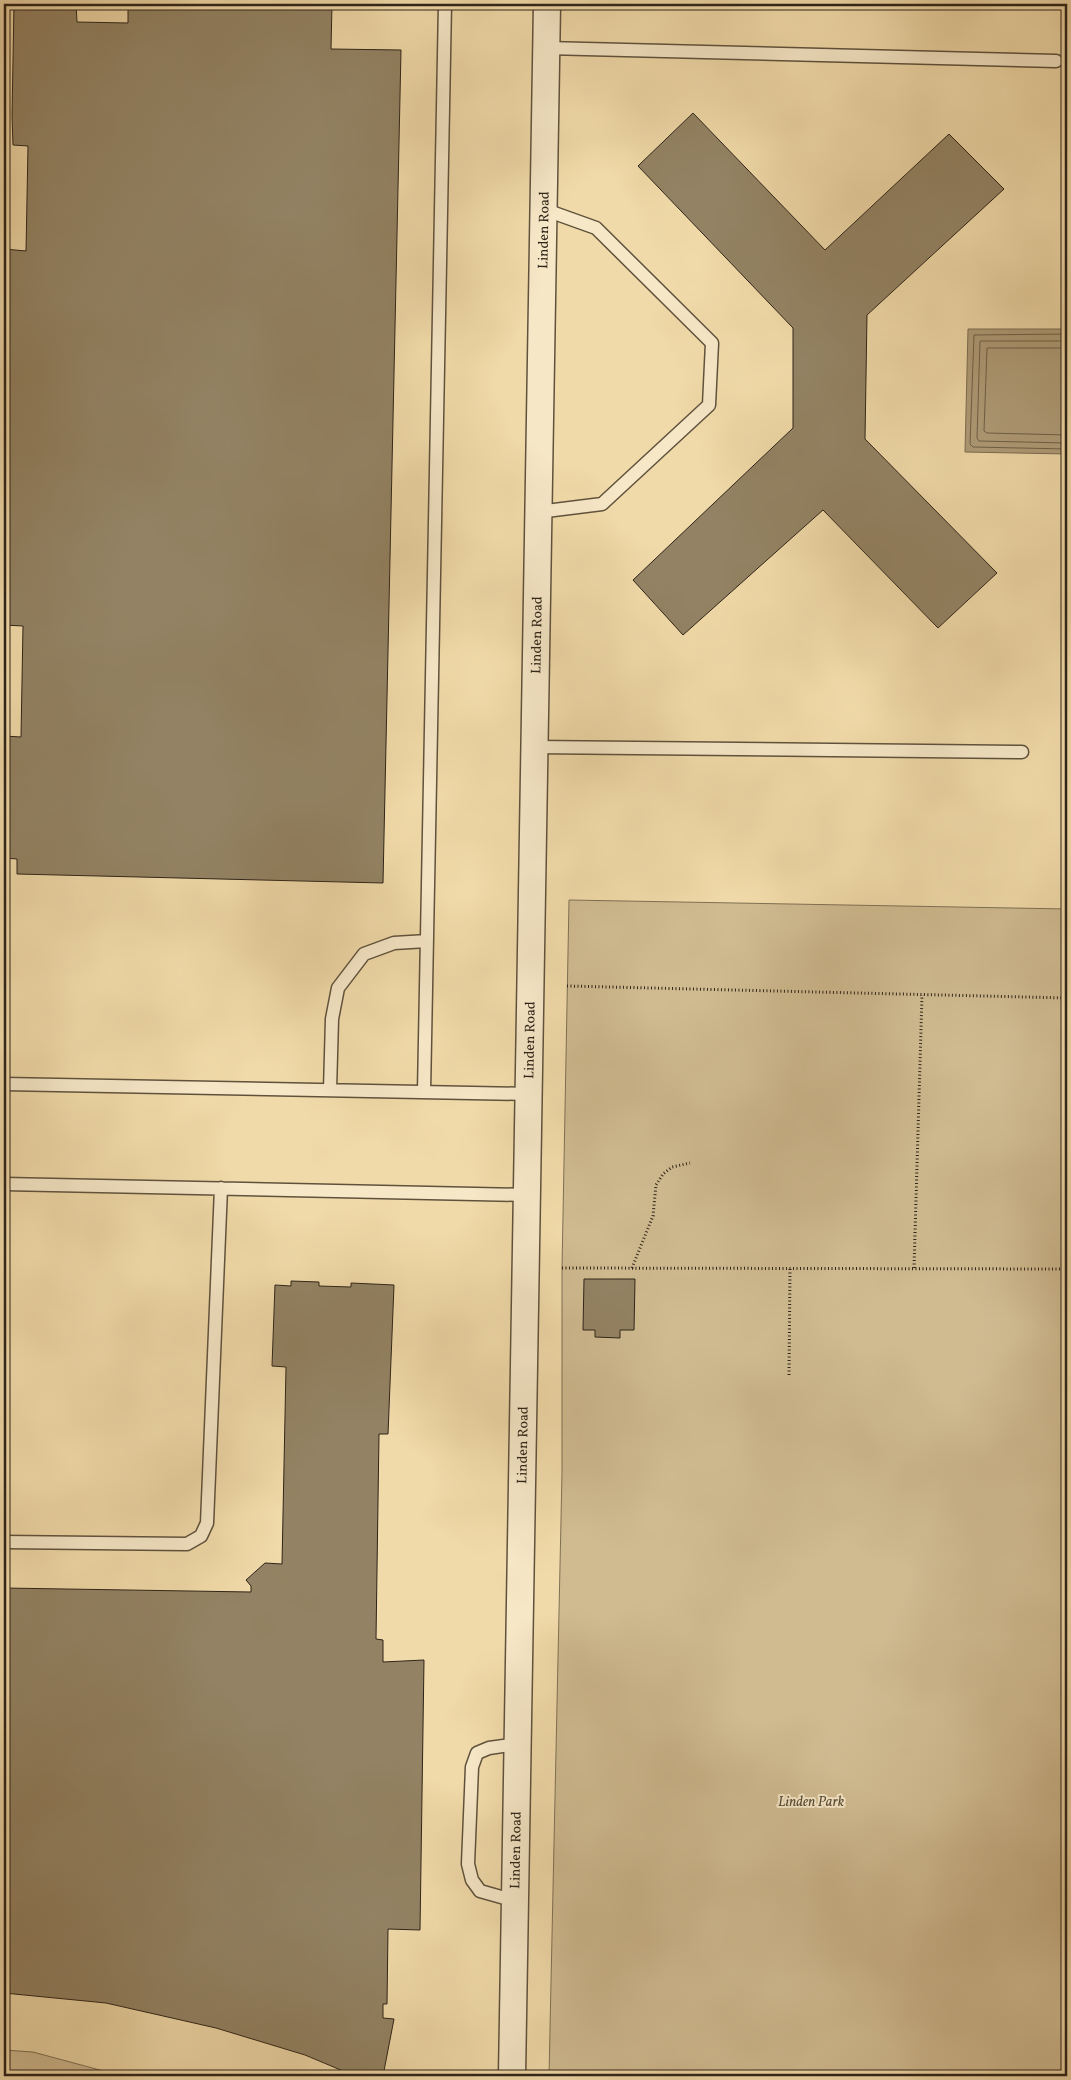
<svg xmlns="http://www.w3.org/2000/svg" width="1071" height="2080" viewBox="0 0 1071 2080" font-family="Vollkorn,serif">
<style>
.green{fill:#d0bb91;stroke:#7f7055}
.water{fill:#af9c78;stroke:#7b6c52}
.lines{fill:none;stroke-linecap:round;stroke-linejoin:round}
.shore{stroke:#6e6048;stroke-width:1}
.building{fill:#938364;stroke:#2e2419}
.service-casing{stroke:#5f523d;stroke-width:15}
.minor-casing{stroke:#5f523d;stroke-width:29}
.path{stroke:#2e2419;stroke-width:3;stroke-dasharray:1 2.5;stroke-linecap:butt}
.service{stroke:#f6e7c7;stroke-width:12}
.minor{stroke:#f6e7c7;stroke-width:26}
.labels{text-anchor:middle;stroke-width:4;stroke-linejoin:round;paint-order:stroke}
.street-label{font-size:14px;fill:#2e2419;stroke:#f6e7c7}
.park-label{font-size:14px;font-style:italic;fill:#564a37;stroke:#f6e7c7}
</style>
<rect width="100%" height="100%" fill="#f1daa9"/>
<filter id="stains"><feTurbulence type="fractalNoise" baseFrequency=".004" numOctaves="4"/><feColorMatrix values="0 0 0 0 .2 0 0 0 0 .09 0 0 0 0 .02 0 0 0 .5 -.17"/></filter>
<radialGradient id="worn" r=".72"><stop offset=".6" stop-color="#630" stop-opacity="0"/><stop offset="1" stop-color="#630" stop-opacity=".3"/></radialGradient>
<path class="green" d="M569 900 1067 909V2076H549L562 1473V1268Z
M4 2050 33 2052 122 2076H4Z"/>
<path class="water" d="M968 329H1065L1066 454 965 452Z"/>
<g class="lines">
<path class="shore" d="M1067 334 974 335 970 444 973 447 1067 449
M1067 341H980L977 438 979 441 1067 443
M1067 348H987L984 431 987 433 1067 435"/>
</g>
<path class="building" d="M14 4H76L77 22 128 23V4H332L331 49 401 50 383 883 17 874V859L4 858V736L21 737 23 626 4 625V249L26 251 28 146 13 145 12 116Z
M693 113 825 250 949 134 1004 189 867 315 865 439 997 573 938 628 823 510 683 635 633 580 793 428V328L638 166Z
M584 1279H635L634 1330H620V1338L595 1337V1330H583Z
M291 1281 319 1282V1286L351 1287V1283L394 1285 388 1434H379L376 1639 383 1640V1662L424 1660 420 1930 388 1929 387 2004H383V2018L394 2019 383 2076H355L305 2055 216 2028 106 2003 4 1993V1588L251 1592V1586L246 1580 265 1563 282 1564 286 1367 272 1366 275 1285 291 1286Z"/>
<g class="lines">
<defs>
<path id="service" d="M546 48 1056 61
M538 512 602 504 709 405 712 343 596 228 543 209
M534 747 1022 752
M4 1084 528 1094
M330 1090 332 1019 338 988 364 954 394 943 427 941
M424 1092 445 4
M4 1184 526 1195
M4 1542 187 1544 201 1536 207 1523 221 1188
M515 1901 480 1891 472 1880 468 1864 472 1767 477 1753 489 1748 517 1744"/>
<path id="minor" d="M512 2076 547 4"/>
</defs>
<use href="#service" class="service-casing"/>
<use href="#minor" class="minor-casing"/>
<path class="path" d="M567 986 1067 998
M562 1268 1067 1269
M632 1268 653 1216 656 1185 663 1174 672 1167 690 1163
M914 1268 922 995
M789 1375 790 1268"/>
<use href="#service" class="service"/>
<use href="#minor" class="minor"/>
</g>
<g class="labels">
<g class="street-label">
<text transform="translate(543 230) rotate(-89)" y="5">Linden Road</text>
<text transform="translate(536 635) rotate(-89)" y="5">Linden Road</text>
<text transform="translate(529 1040) rotate(-89)" y="5">Linden Road</text>
<text transform="translate(522 1445) rotate(-89)" y="5">Linden Road</text>
<text transform="translate(515 1850) rotate(-89)" y="5">Linden Road</text>
</g>
<g class="park-label">
<text x="811" y="1806">Linden Park</text>
</g>
</g>
<rect width="1071" height="2080" fill="none" stroke="#f1daa9" stroke-width="20"/>
<rect x="5" y="5" width="1061" height="2070" fill="none" stroke="#2e2419" stroke-width="2.5"/>
<rect x="10" y="10" width="1051" height="2060" fill="none" stroke="#2e2419"/>
<rect width="100%" height="100%" filter="url(#stains)"/>
<rect width="100%" height="100%" fill="url(#worn)"/>
</svg>
